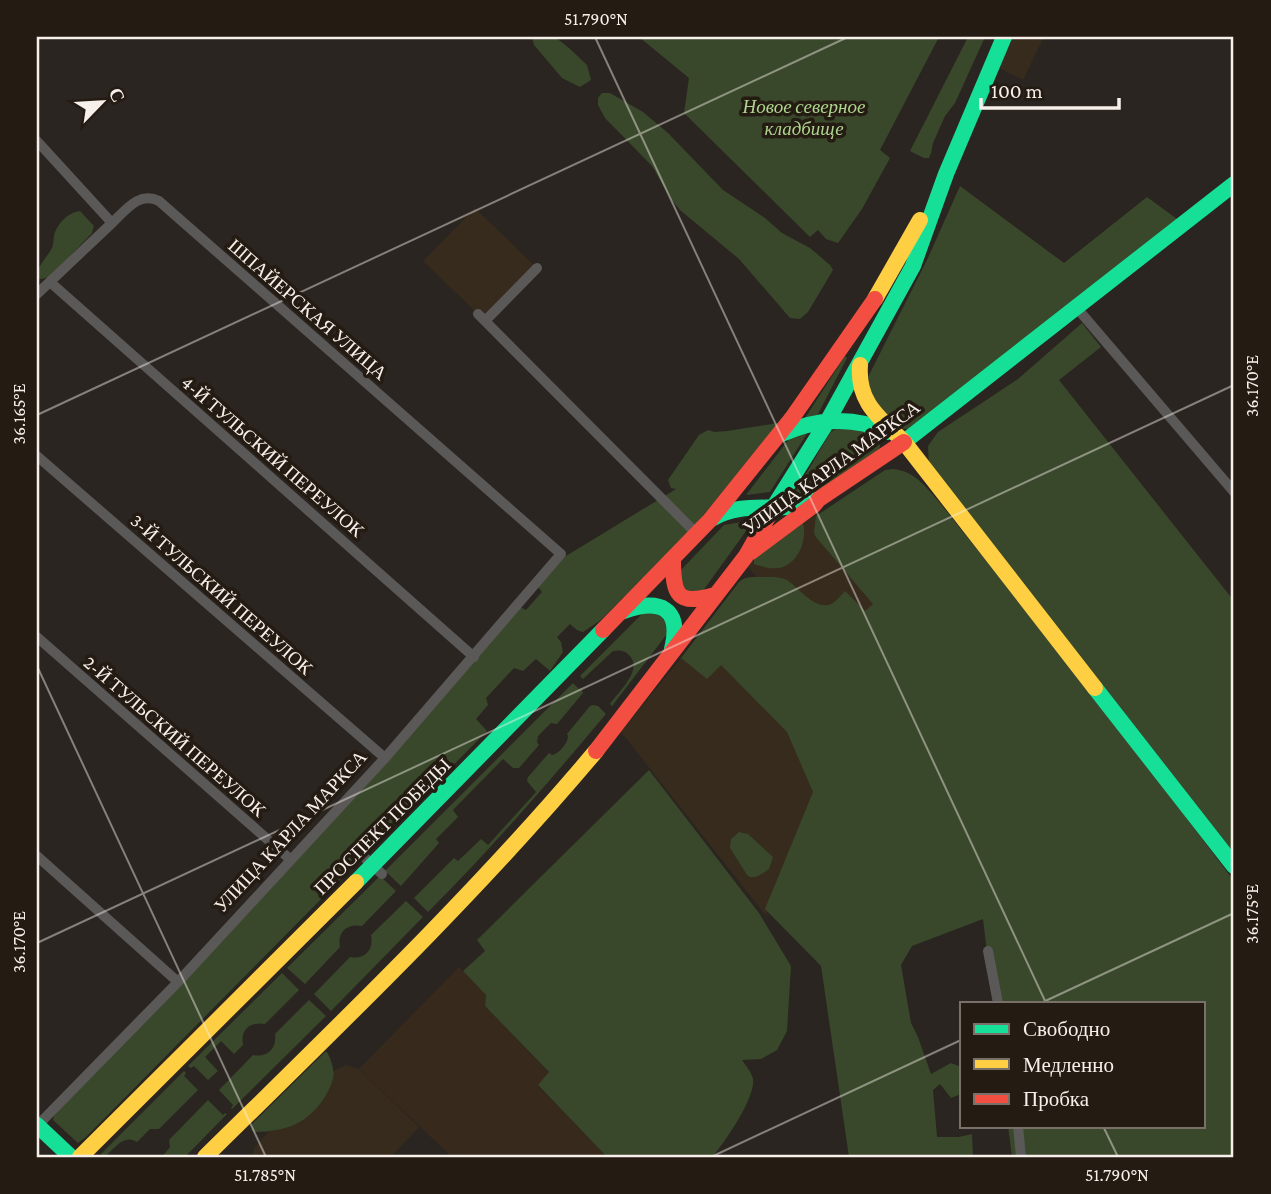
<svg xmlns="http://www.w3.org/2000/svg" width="1271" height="1194" viewBox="0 0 1271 1194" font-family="'Crimson Pro',serif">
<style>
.commercial{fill:#362b1d}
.built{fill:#372a1d}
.green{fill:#39482a}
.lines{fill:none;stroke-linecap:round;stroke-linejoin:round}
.street{stroke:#5b5858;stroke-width:10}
.fast{stroke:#16e098;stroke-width:16}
.slow{stroke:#ffcf43;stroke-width:16}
.jam{stroke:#f24e42;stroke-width:16}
.ticks{fill:none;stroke:#f7f0ea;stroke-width:2;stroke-opacity:0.45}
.labels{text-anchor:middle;stroke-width:7;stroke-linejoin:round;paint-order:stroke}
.park-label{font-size:19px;font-style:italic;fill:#add58d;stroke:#241b13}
.street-label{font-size:19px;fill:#f7f0ea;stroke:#241b13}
.neatline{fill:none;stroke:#f7f0ea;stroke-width:2.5}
.ticks-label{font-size:18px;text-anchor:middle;fill:#f7f0ea}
</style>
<rect width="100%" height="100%" fill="#2a2520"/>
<path class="commercial" d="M1008 37H1044L1023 80 995 66Z
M475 208 537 268 485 321 423 261Z
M812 510 886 600 824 654 747 566Z
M684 654 707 673 718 660 790 728 817 792 766 916 621 732Z
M346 1065 359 1069 419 1127 391 1157H252L254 1148 270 1130 288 1126 304 1120 317 1107 326 1095 333 1079V1071Z"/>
<path class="built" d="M459 967 486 995 485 1006 549 1073 538 1086 607 1157H452L359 1069Z"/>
<path class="green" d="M532 37H555L569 48 587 65 591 80 580 87 562 78 534 45Z
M639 37H939L880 150 890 158 862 209 838 243 826 239 818 230 810 237 684 113 689 78Z
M968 37H985L955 103 945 116 933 143 931 153 929 158H924L910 151Z
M602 93H610L643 112 668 133 723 190 765 218 782 233 810 248 830 265 833 270 808 312 800 319 790 318 739 259 680 210 671 199 652 166 605 118 598 105V98Z
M960 186 1064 263 1147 197 1177 219 917 426C915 427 908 429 906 429 890 429 871 395 865 383L927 260Z
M80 211 94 226 92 233 50 277 41 279 37 278C37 265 46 259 52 248 54 243 53 237 55 232 60 221 68 213 80 211Z
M1082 323 1101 347 1059 380 1234 601V847L1229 848 929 467 928 446 938 432 1018 379Z
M845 356 847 358 817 416 805 418Z
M779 423 696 524 601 620 583 632 577 630 570 624 557 637 561 642 563 652 550 671 536 659 523 671 514 668 486 698 488 705 476 719 487 731 86 1137 78 1143 53 1120 54 1116 520 607 526 610 542 592 538 587 566 556 676 489 671 488 668 480 699 435 708 430 715 432 727 431Z
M837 428C849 428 858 429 870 433 877 435 883 440 879 449 870 465 818 489 800 500L795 499V493L797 489 830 433Z
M808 432 770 492 746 495 789 439Z
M893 469C915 471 926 487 940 503L1111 718 1234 881V1157H1012L1008 1126H1203V1003H993L983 919 912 946 901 965 911 1023 918 1037 931 1074 951 1063 961 1067V1094L951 1098 940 1084 933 1090 937 1137H959L972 1134 973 1157H849L821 966 765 909 813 792 787 732 721 665 707 679 681 658 739 582C746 576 751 577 760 577 769 577 779 576 787 580 799 588 817 613 833 603 837 600 841 595 845 591L865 611 873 604 815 536 814 532 816 516 885 470Z
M754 520 700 595 686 593 679 572 724 525Z
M803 523C807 539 800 560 783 567 775 570 762 567 754 564V559Z
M648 611C663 617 666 617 667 634L612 706 610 704C618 692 644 670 629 655 624 650 619 650 613 651L583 679 580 676 643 613Z
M573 683 579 689 581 688 583 693 557 724 551 723 538 736 537 742 539 745 519 768H513L503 759 453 810 458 817 436 839 439 843 401 886 385 871Z
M593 705 598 706 606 714C549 782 491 849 428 912L414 898 454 858 458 861 481 839 488 845 536 792 527 781 528 777 549 753 552 755C559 754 568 743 568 736L567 734 590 706Z
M649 770 759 913 791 966 787 1031 777 1050 761 1059 742 1060C746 1066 752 1073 753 1079 756 1097 724 1144 712 1157H607L538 1085 549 1072 485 1006 486 995 463 971 485 951 477 940Z
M739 832 748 834 773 857 769 869C762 874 754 881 747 875L730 848 731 839Z
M380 876 396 891 362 926C347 923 337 932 340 947L305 984 287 968Z
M406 901 423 917 331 1011 314 994 350 957C365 960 374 950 371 935Z
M282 973 299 990 265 1024C250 1021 240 1030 243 1045L234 1054 221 1041 205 1057 218 1071 208 1080 194 1066 191 1068 188 1066Z
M309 1000 326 1016 232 1109 231 1108 233 1105 219 1090 253 1055C267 1058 277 1049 275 1034Z
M325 1052H327C331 1060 335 1070 333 1079 329 1094 316 1112 303 1120 290 1129 269 1132 254 1132L252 1130V1124Z
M184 1071 186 1073 184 1076 198 1090 159 1129H150L137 1142C123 1133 114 1150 104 1157L101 1154Z
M208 1100 223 1115 225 1113 227 1114 185 1157H162L170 1147 169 1140Z"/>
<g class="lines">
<path class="street" d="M37 141 112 223C126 210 139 191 159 201L561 554 385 758 178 982 38 1125
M50 282 474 657
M37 294 112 223
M1076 307 1234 492
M478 314 697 534
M485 321 537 268
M37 456 385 758
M37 637 291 860
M37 856 178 982
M364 857 382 874
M988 951 998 1003
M1018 1126 1021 1157"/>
<path class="fast" d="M781 434C817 419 852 415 888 432
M904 442 1234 184
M773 508 827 422 913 266 946 174 1004 37
M713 518C737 504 761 509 787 507 796 506 806 503 815 500
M624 611C660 598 682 608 672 649
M1095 688 1234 866
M356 882 603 630
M37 1125 71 1157"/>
<path class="slow" d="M875 299 920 220
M860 365C857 403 880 418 904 442L1095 688
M80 1157 356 882
M205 1157C339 1025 475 895 596 751"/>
<path class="jam" d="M751 552 814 505 819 499 904 442
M673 559C673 595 677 606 715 595
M603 630 710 520 792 418 875 299
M596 751 746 556 773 508"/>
</g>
<path class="ticks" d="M595 37 1046 1003M37 415 848 37M37 666 266 1157M37 943 1234 385M1041 1003 1234 913M1103 1126 1118 1157M711 1157 961 1040"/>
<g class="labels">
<g class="park-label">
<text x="804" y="113">Новое северное<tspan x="804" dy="22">кладбище</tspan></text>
</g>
<g class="street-label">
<text transform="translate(308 309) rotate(41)" y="7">ШПАЙЕРСКАЯ УЛИЦА</text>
<text transform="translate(273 456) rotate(41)" y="7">4-Й ТУЛЬСКИЙ ПЕРЕУЛОК</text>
<text transform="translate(831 467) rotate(-36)" y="7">УЛИЦА КАРЛА МАРКСА</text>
<text transform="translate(222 594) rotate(41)" y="7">3-Й ТУЛЬСКИЙ ПЕРЕУЛОК</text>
<text transform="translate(175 736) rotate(41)" y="7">2-Й ТУЛЬСКИЙ ПЕРЕУЛОК</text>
<text transform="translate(382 826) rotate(-45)" y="7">ПРОСПЕКТ ПОБЕДЫ</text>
<text transform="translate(290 831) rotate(-47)" y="7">УЛИЦА КАРЛА МАРКСА</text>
</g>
</g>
<rect width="1271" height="1194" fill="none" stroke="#241b13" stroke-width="77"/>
<rect x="960" y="1002" width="245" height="126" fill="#241b13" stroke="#787069" stroke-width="2"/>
<rect x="974" y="1024" width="35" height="10" fill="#16e098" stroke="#787069" stroke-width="2"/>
<text x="1023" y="1036" font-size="21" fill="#f7f0ea">Свободно</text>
<rect x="974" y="1059" width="35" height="10" fill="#ffcf43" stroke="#787069" stroke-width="2"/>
<text x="1023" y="1072" font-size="21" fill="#f7f0ea">Медленно</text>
<rect x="974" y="1094" width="35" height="10" fill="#f24e42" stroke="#787069" stroke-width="2"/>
<text x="1023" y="1106" font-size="21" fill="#f7f0ea">Пробка</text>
<g transform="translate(102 102) rotate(65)" stroke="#241b13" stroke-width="5" paint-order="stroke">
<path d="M0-5L12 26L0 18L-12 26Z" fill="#f7f0ea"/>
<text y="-10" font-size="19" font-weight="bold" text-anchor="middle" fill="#f7f0ea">С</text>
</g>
<path d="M981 98v10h138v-10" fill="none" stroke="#f7f0ea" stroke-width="3.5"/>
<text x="991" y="98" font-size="21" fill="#f7f0ea" stroke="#241b13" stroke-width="5" paint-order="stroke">100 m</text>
<rect x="38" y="38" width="1194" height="1118" class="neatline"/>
<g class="ticks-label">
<text x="596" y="25">51.790°N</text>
<text transform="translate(1252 386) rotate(-90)" y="6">36.170°E</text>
<text transform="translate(19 414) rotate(-90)" y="6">36.165°E</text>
<text transform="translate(1252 914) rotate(-90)" y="6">36.175°E</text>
<text transform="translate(19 942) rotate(-90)" y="6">36.170°E</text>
<text x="265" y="1181">51.785°N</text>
<text x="1117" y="1181">51.790°N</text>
</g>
</svg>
